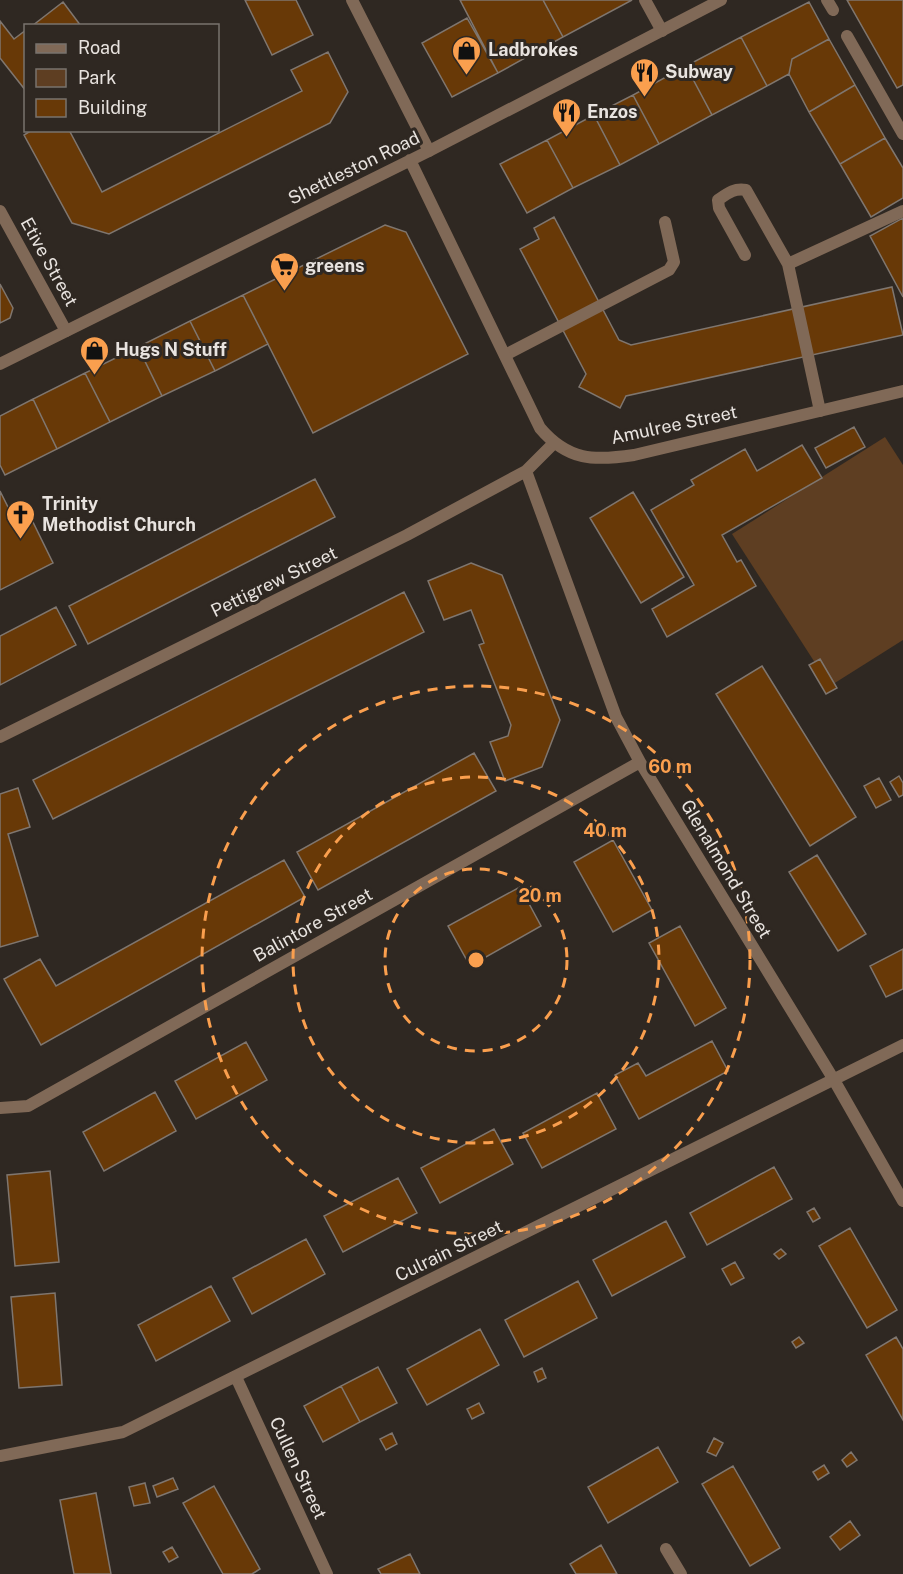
<svg xmlns="http://www.w3.org/2000/svg" width="903" height="1574" viewBox="0 0 903 1574" font-family="'Public Sans',sans-serif">
<style>
.green{fill:#5e3e22}
.building{fill:#683907;stroke:#7f766f;stroke-width:1.5}
.lines{fill:none;stroke-linecap:round;stroke-linejoin:round}
.service{stroke:#806957;stroke-width:12}
.minor{stroke:#806957;stroke-width:12}
.tertiary{stroke:#806957;stroke-width:12}
.ring{fill:none;stroke:#fa9f4e;stroke-width:3;stroke-dasharray:10 8}
.labels{text-anchor:middle;stroke-width:6;stroke-linejoin:round;paint-order:stroke}
.poi-label{font-size:18px;font-weight:bold;fill:#e8e3df;stroke:#2f2822;text-anchor:start}
.street-label{font-size:18px;fill:#e8e3df;stroke:#2f2822}
.centre{fill:#fa9f4e;stroke:#2f2822;stroke-width:3}
.ring-label{font-size:18px;text-anchor:middle;font-weight:bold;fill:#fa9f4e;stroke:#2f2822;stroke-width:6;stroke-linejoin:round;paint-order:stroke}
</style>
<rect width="100%" height="100%" fill="#2f2822"/>
<path class="green" d="M885 437 903 465V640L830 686 732 534Z"/>
<path class="building" d="M245 0H296L313 35 272 55Z
M460 0H543L563 37 498 73Z
M543 0H632L563 37Z
M847 0H903V85L897 88Z
M63 2 81 26H32Z
M809 2 829 39 792 59 789 74 767 86 741 37Z
M467 18 498 73 452 97 422 43Z
M0 21 14 39 26 30V91L0 58Z
M741 37 767 86 712 115 686 66Z
M829 39 855 85 809 112 789 74 792 59Z
M328 52 348 92 330 123 109 234 72 223 24 135 32 130H69L102 192 302 91 291 70Z
M686 66 712 115 659 144 633 95Z
M855 85 885 138 840 164 809 112Z
M633 95 659 144 620 165 594 115Z
M594 115 620 165 573 188 547 140Z
M885 138 903 168V198L871 217 840 164Z
M547 140 573 188 527 213 500 164Z
M554 217 619 340 631 345 892 287 903 335 626 396 620 408 579 387 586 374 520 249 539 239 534 228Z
M903 218V297L870 236Z
M385 225 406 232 468 354 313 433 243 295Z
M0 284 13 308 10 318 0 323Z
M243 295 268 344 215 371 190 321Z
M190 321 215 371 162 396 138 347Z
M138 347 162 396 110 422 85 373Z
M85 373 110 422 57 449 33 399Z
M33 399 57 449 5 475 0 465V416Z
M854 427 865 447 826 468 815 448Z
M802 445 822 478 722 535 737 562 741 560 756 586 667 637 652 609 694 585 651 510 694 485 691 480 745 449 757 471Z
M315 479 335 517 88 644 69 606Z
M0 491 13 517 27 510 53 563 0 590Z
M633 492 684 577 641 603 590 518Z
M471 563 502 575 560 720 542 767 505 781 490 742 508 736 511 725 479 645 484 643 471 610 444 620 428 581Z
M404 592 424 632 53 819 33 780Z
M56 607 76 645 0 685V636Z
M820 659 837 688 826 694 809 665Z
M762 666 856 817 810 846 716 694Z
M474 753 496 791 318 890 297 852Z
M899 776 903 783V795L899 797 890 782Z
M879 778 891 800 876 808 864 786Z
M18 788 30 827 8 834 38 936 0 947V794Z
M613 840 652 910 613 932 574 862Z
M817 855 866 934 838 951 789 872Z
M284 860 305 897 41 1045 4 979 40 959 56 986Z
M520 887 541 926 470 966 448 926Z
M680 926 726 1008 695 1026 649 943Z
M903 949V989L886 997 870 966Z
M712 1041 728 1071 639 1119 615 1075 638 1063 646 1076Z
M246 1042 267 1080 196 1119 175 1081Z
M155 1092 176 1131 104 1171 83 1132Z
M597 1093 616 1129 542 1168 523 1133Z
M494 1129 513 1164 440 1203 421 1168Z
M774 1167 792 1199 707 1245 690 1213Z
M50 1171 59 1262 15 1266 7 1175Z
M398 1178 417 1213 343 1252 324 1216Z
M814 1208 820 1218 813 1222 807 1212Z
M666 1221 685 1257 612 1296 593 1260Z
M850 1228 897 1310 867 1328 819 1246Z
M306 1239 325 1274 252 1314 233 1278Z
M781 1249 786 1254 779 1259 774 1254Z
M735 1262 744 1278 731 1285 722 1269Z
M578 1281 597 1318 524 1357 505 1320Z
M211 1286 230 1321 156 1361 138 1325Z
M55 1293 62 1385 19 1388 11 1297Z
M480 1329 499 1365 427 1405 407 1369Z
M799 1337 804 1343 796 1348 792 1342Z
M896 1337 903 1349V1420L866 1355Z
M378 1367 397 1403 360 1422 341 1386Z
M542 1368 546 1378 538 1382 534 1372Z
M341 1386 360 1422 323 1442 304 1406Z
M479 1403 484 1413 472 1419 467 1409Z
M392 1433 397 1444 386 1450 380 1439Z
M714 1438 723 1443 716 1456 707 1452Z
M658 1447 678 1482 608 1523 588 1487Z
M851 1452 857 1460 847 1467 842 1460Z
M824 1465 829 1473 818 1480 813 1472Z
M733 1466 780 1548 750 1566 702 1484Z
M173 1478 178 1489 157 1497 153 1486Z
M145 1483 150 1503 134 1506 129 1487Z
M214 1486 260 1569 252 1574H223L183 1503Z
M96 1493 111 1574H74L60 1500Z
M850 1521 860 1535 840 1550 830 1537Z
M601 1545 617 1574H576L570 1564Z
M172 1547 178 1557 169 1562 163 1552Z
M410 1554 420 1574H381L378 1569Z"/>
<g class="lines">
<path class="service" d="M645 0 662 31
M827 0 833 10
M745 255 719 208 718 200C728 193 734 188 746 190L788 264 903 211
M788 264 820 411
M505 355 669 270 674 262 665 222"/>
<path class="minor" d="M352 0 429 151
M847 36 903 134
M0 211 66 331
M526 471 616 717 640 762 834 1080 903 1201
M0 737 407 535 526 471 553 444
M0 1108 28 1106 640 762
M236 1377 327 1574
M0 1456 123 1432 903 1045
M666 1549 681 1574"/>
<path class="tertiary" d="M410 160 540 428C568 461 594 461 634 455L903 391
M0 364 429 151 721 0"/>
</g>
<g class="ring">
<circle cx="476" cy="960" r="91"/>
<circle cx="476" cy="960" r="183"/>
<circle cx="476" cy="960" r="274"/>
</g>
<defs>
<symbol id="shop-pin" viewBox="-11 -11 22 30"><path d="M0 17L-7.5 6A9.5 9.5 0 1 1 7.5 6Z" fill="#fa9f4e" stroke="#2f2822"/><path d="M-5-2.5h2.3a2.7 3.5 0 0 1 5.4 0H5L5.5 6h-11ZM-1.5-2.5h3a1.5 2.3 0 0 0-3 0Z" fill="#111"/></symbol>
<symbol id="restaurant-pin" viewBox="-11 -11 22 30"><path d="M0 17L-7.5 6A9.5 9.5 0 1 1 7.5 6Z" fill="#fa9f4e" stroke="#2f2822"/><path d="M-5-6h1v4h1v-4h1v4h1v-4h1v5L-1.5 .5V6h-2V.5L-5-1ZM5-6V6H3V1.5H1.5Q1.5-4 5-6Z" fill="#111"/></symbol>
<symbol id="supermarket-pin" viewBox="-11 -11 22 30"><path d="M0 17L-7.5 6A9.5 9.5 0 1 1 7.5 6Z" fill="#fa9f4e" stroke="#2f2822"/><path d="M-6-5.5h2.5l.6 2H6L4.5 2H-2.5L-4.4-4H-6ZM-1.5 3.2a1.3 1.3 0 1 0 .1 0ZM3 3.2a1.3 1.3 0 1 0 .1 0Z" fill="#111"/></symbol>
<symbol id="church-pin" viewBox="-11 -11 22 30"><path d="M0 17L-7.5 6A9.5 9.5 0 1 1 7.5 6Z" fill="#fa9f4e" stroke="#2f2822"/><path d="M-1.2-6h2.4v3.5h3.3v2.4h-3.3V6h-2.4V-.1h-3.3v-2.4h3.3Z" fill="#111"/></symbol>
</defs>
<g fill-rule="evenodd">
<use href="#shop-pin" x="450" y="34" width="33" height="45"/>
<use href="#restaurant-pin" x="628" y="56" width="33" height="45"/>
<use href="#restaurant-pin" x="550" y="96" width="33" height="45"/>
<use href="#supermarket-pin" x="268" y="250" width="33" height="45"/>
<use href="#shop-pin" x="78" y="334" width="33" height="45"/>
<use href="#church-pin" x="4" y="498" width="33" height="45"/>
</g>
<g class="labels">
<g class="poi-label">
<text x="488" y="56">Ladbrokes</text>
<text x="665" y="78">Subway</text>
<text x="587" y="118">Enzos</text>
<text x="305" y="272">greens</text>
<text x="115" y="356">Hugs N Stuff</text>
<text x="42" y="510">Trinity<tspan x="42" dy="21">Methodist Church</tspan></text>
</g>
<g class="street-label">
<text transform="translate(354 168) rotate(-26)" y="6">Shettleston Road</text>
<text transform="translate(49 262) rotate(61)" y="6">Etive Street</text>
<text transform="translate(674 425) rotate(-12)" y="6">Amulree Street</text>
<text transform="translate(274 582) rotate(-26)" y="6">Pettigrew Street</text>
<text transform="translate(726 869) rotate(59)" y="6">Glenalmond Street</text>
<text transform="translate(313 925) rotate(-29)" y="6">Balintore Street</text>
<text transform="translate(449 1251) rotate(-26)" y="6">Culrain Street</text>
<text transform="translate(298 1468) rotate(65)" y="6">Cullen Street</text>
</g>
</g>
<circle cx="476" cy="960" r="9" class="centre"/>
<g class="ring-label">
<text x="670" y="773">60 m</text>
<text x="605" y="837">40 m</text>
<text x="540" y="902">20 m</text>
</g>
<rect x="24" y="24" width="195" height="108" fill="#2f2822" stroke="#79736e" stroke-width="1.5"/>
<rect x="36" y="44" width="30" height="9" fill="#806957" stroke="#79736e" stroke-width="1.5"/>
<text x="78" y="54" font-size="18" fill="#e8e3df">Road</text>
<rect x="36" y="69" width="30" height="18" fill="#5e3e22" stroke="#79736e" stroke-width="1.5"/>
<text x="78" y="84" font-size="18" fill="#e8e3df">Park</text>
<rect x="36" y="99" width="30" height="18" fill="#683907" stroke="#79736e" stroke-width="1.5"/>
<text x="78" y="114" font-size="18" fill="#e8e3df">Building</text>
</svg>
